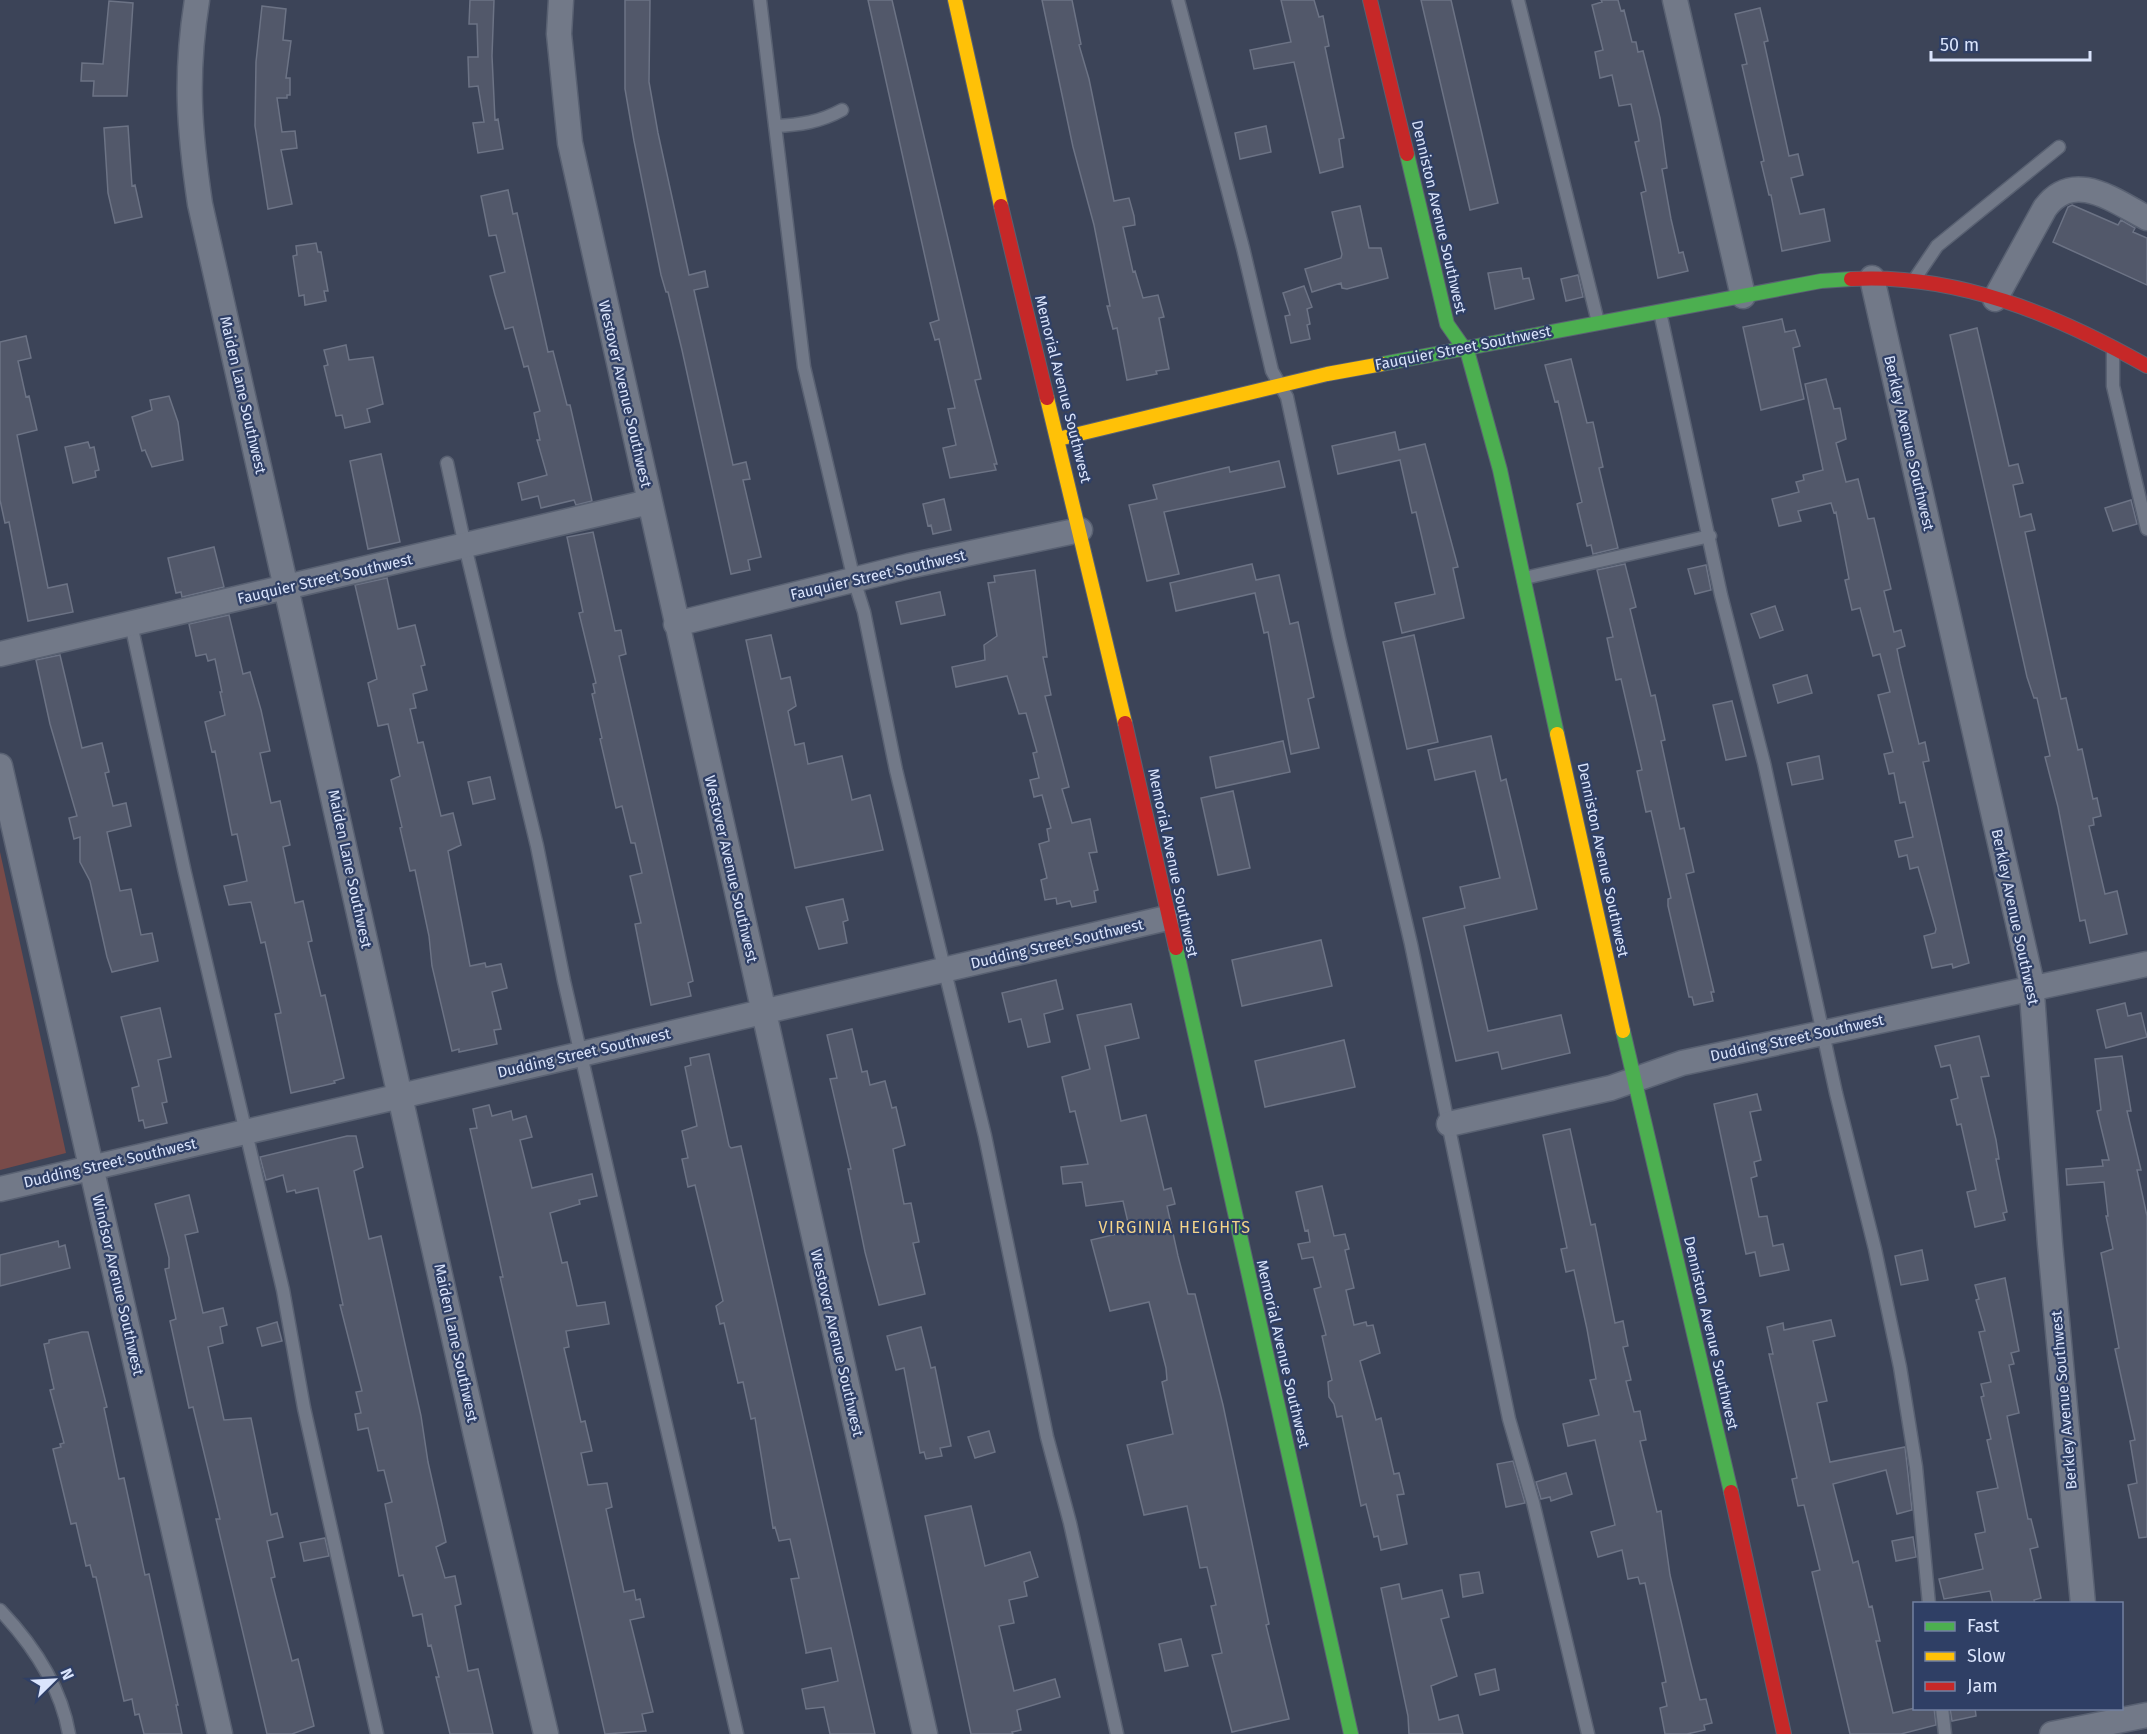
<svg xmlns="http://www.w3.org/2000/svg" width="2147" height="1734" viewBox="0 0 2147 1734" font-family="'Fira Sans',sans-serif">
<style>
.green{fill:#794b49}
.building{fill:#52586a;stroke:#6c7385;stroke-width:1.5}
.lines{fill:none;stroke-linecap:round;stroke-linejoin:round}
.lane-casing{stroke:#596172;stroke-width:15}
.street-casing{stroke:#596172;stroke-width:27}
.fast-casing{stroke:#596172;stroke-width:16}
.slow-casing{stroke:#596172;stroke-width:16}
.jam-casing{stroke:#596172;stroke-width:16}
.lane{stroke:#727988;stroke-width:12}
.street{stroke:#727988;stroke-width:24}
.fast{stroke:#4caf50;stroke-width:14}
.slow{stroke:#ffc107;stroke-width:14}
.jam{stroke:#c62828;stroke-width:14}
.labels{text-anchor:middle;stroke-width:4.5;stroke-linejoin:round;paint-order:stroke}
.street-label{font-size:15px;fill:#dae4fc;stroke:#2f3f65}
.neighbourhood-label{font-size:16px;letter-spacing:1.5px;fill:#f5d48a;stroke:#2f3f65}
</style>
<rect width="100%" height="100%" fill="#3c4458"/>
<path class="green" d="M0 852 66 1153 0 1170Z"/>
<path class="building" d="M470 0H494L492 56 495 120 498 119 503 149 478 153 473 123 484 122 478 86 469 87 468 57H478L477 24H469Z
M625 0H650L649 82 658 133 689 275 705 271 708 287 694 290 733 465 746 462 750 479 743 480 761 557 748 560 750 570 731 574 682 350 668 292H666L661 275 634 141 625 89Z
M868 0H892L981 379 975 380 997 464H994L996 470 950 478 943 448 956 445 948 409 955 408 939 339 935 340 930 323 939 320Z
M1042 0H1072L1081 44 1079 45 1089 79 1114 201 1129 198 1134 216 1135 225 1123 227 1133 272 1135 271 1143 298 1158 295 1164 317 1159 318 1169 369 1156 371 1157 374 1127 380 1117 328 1113 329 1107 306H1110L1094 225 1073 147Z
M1281 0H1314L1319 17 1323 16 1329 46 1325 47 1344 138 1339 139 1343 167 1320 173 1294 62 1254 69 1250 50 1291 42Z
M1421 0H1451L1498 203 1470 210Z
M1601 0H1618L1621 11 1624 10 1632 42H1636L1638 52 1643 51 1660 118 1667 168 1662 169 1671 219 1679 253 1683 252 1688 271 1658 278 1641 193 1646 191 1635 142 1639 141 1631 104 1619 106 1612 75 1600 78 1595 52 1603 50 1592 5 1602 2Z
M109 1 133 3 127 96H93L94 81H81L82 63 103 64Z
M262 6 286 9 283 40 291 41 286 78H290V95H287V98H277L282 132 295 131 297 148 281 150 292 204 268 209 255 126 256 62Z
M1760 8 1768 41 1764 42 1789 156 1798 154 1803 175 1791 178 1800 214 1824 209 1830 241 1782 251 1771 195H1769L1761 162 1764 161 1742 65 1747 64 1735 14Z
M128 126 132 186 135 185 142 217 115 223 108 193 104 128Z
M1266 126 1271 152 1240 159 1235 133Z
M508 190 513 214 517 213 548 352 553 351 567 405H570L592 501 576 505 574 500 541 508 538 496 522 500 518 483 547 475 537 440H540L534 413 540 411 528 366 524 367 513 327 505 329 495 295 490 276 505 272 496 235 489 236 481 196Z
M2072 205 2118 225 2121 220 2135 228 2133 232 2147 238V285L2053 242 2068 207Z
M1360 206 1369 248H1381L1388 278 1347 289 1342 288 1341 283 1312 292 1305 269 1341 258 1342 254 1332 212Z
M316 243 318 252H321L328 291H324L326 301 305 305 304 295 299 296 293 256 297 255 296 246Z
M1521 268 1523 279 1529 278 1534 299 1495 309 1488 273Z
M1578 275 1583 297 1566 301 1561 279Z
M1304 286 1312 307 1307 309 1310 324 1307 325 1310 339 1291 343 1285 316 1290 315 1283 293Z
M1782 319 1785 332 1795 330 1800 346 1793 348 1804 399 1761 410 1743 327Z
M1977 328 2009 466 2018 464 2023 483 2013 485 2020 517 2031 514 2035 530 2025 532 2061 699 2066 698 2078 750 2082 749 2093 799 2097 798 2101 816 2093 818 2094 825 2089 826 2105 894 2117 891 2127 934 2090 943 2085 920 2080 921 2058 807 2045 757 2050 756 2037 698H2034L2027 677 1950 335Z
M26 336 31 358 18 361 26 397 29 396 37 430 17 435 48 588 67 584 73 612 28 621 9 522 5 523 0 500V342Z
M346 345 349 360 373 357 383 404 367 409 370 422 345 428 342 415 336 416 324 366 328 365 324 350Z
M1571 359 1587 423 1593 422 1603 467 1599 468 1618 548 1593 554 1591 545 1587 546 1577 504 1582 502 1558 401 1555 402 1545 365Z
M1826 379 1834 409 1840 408 1846 439 1836 443 1846 482 1858 479 1868 519 1874 518 1891 589 1884 591 1894 632 1901 630 1905 646 1897 649 1900 664 1919 744 1925 742 1929 761 1923 762 1969 963 1953 968 1952 964 1932 968 1924 936 1935 933 1936 929 1918 867 1910 869 1907 855 1899 857 1895 841 1913 837 1905 802 1900 803 1894 773 1889 774 1884 754 1893 752 1878 695 1890 692 1880 654 1873 656 1860 608 1852 610 1845 580 1849 579 1836 512 1834 513 1831 503 1798 511 1801 521 1779 526 1772 499 1799 492 1796 482 1804 480 1803 475 1823 470 1805 384Z
M169 396 178 422 183 460 152 467 145 450 142 451 132 417 152 410 150 400Z
M1395 432 1399 450 1425 444 1458 567 1453 568 1464 618 1402 633 1395 603 1435 594 1416 512 1412 513 1400 460 1338 474 1332 446Z
M88 442 90 448 94 447 99 470 95 471 96 477 73 483 65 447Z
M381 454 400 542 368 549 350 461Z
M1279 461 1285 487 1164 512 1179 574 1147 581 1129 505 1157 499 1153 485 1229 467 1230 472Z
M944 499 951 530 933 534 931 525 928 526 923 504Z
M2131 500 2137 524 2113 531 2105 508Z
M593 532 615 631 621 630 626 654 619 656 693 981 688 983 691 996 651 1005 635 924 641 923 630 876 642 873 635 843H631L622 806 616 808 600 739 602 738 592 694 595 693 593 684 596 683 579 613 583 612 567 537Z
M214 547 224 587 182 597 181 592 176 593 168 558Z
M1252 564 1256 580 1279 575 1290 624 1298 622 1314 697 1308 699 1319 748 1291 754 1268 632 1264 633 1255 593 1176 611 1170 583Z
M1625 564 1636 607 1630 609 1651 696 1655 695 1665 740 1661 741 1680 829 1684 828 1694 872 1686 874 1714 992H1711L1713 1001 1694 1005 1692 997H1689L1668 906V899L1671 898 1651 811 1646 812 1637 771 1642 770 1621 679 1616 680 1607 638 1613 637 1597 570Z
M1706 565 1711 590 1695 594 1688 569Z
M1035 570 1047 657H1043L1051 695 1045 696 1069 787 1062 789 1072 823 1090 819 1097 852 1089 853 1098 890 1094 891 1096 902 1072 907 1070 901 1057 904 1056 898 1045 900 1041 880 1047 878 1039 844 1049 841 1047 829 1051 828 1042 795 1034 797 1030 780 1039 778 1033 753 1037 752 1026 713 1019 714 1007 676 956 687 952 667 985 660 984 645 997 636 988 583 995 582 994 576Z
M387 578 398 629 415 625 425 665 421 666 427 690 413 694 416 708 410 709 418 743 423 742 441 816 453 813 461 845 448 851 470 966 485 963 486 967 501 964 507 988 492 992 501 1029 494 1030 497 1044 459 1052V1049L452 1051 432 966 429 936 415 870 410 871 400 828 402 827 391 780 400 776 388 724 378 726 368 683 377 679 355 585Z
M940 592 945 615 901 624 896 602Z
M1775 606 1783 630 1760 638 1751 614Z
M229 615 243 674 250 672 261 710 270 751 260 753 271 803 280 801 290 845 283 847 295 903 303 901 312 941 308 942 321 996 325 995 344 1078 334 1081 335 1083 291 1093 275 1014 281 1013 265 942 261 943 251 902 229 905 224 886 247 881 237 834 232 835 215 751 212 752 205 722 225 715 220 692H222L215 659 208 661 206 654 196 656 189 624Z
M771 635 781 679 790 677 796 706 788 711 795 745 804 743 808 764 842 756 852 800 870 795 883 850 795 868 746 640Z
M1414 635 1438 742 1407 749 1383 642Z
M60 655 82 748 102 743 109 772 105 773 113 806 126 803 131 826 107 832 120 891 131 889 141 935 152 933 158 961 112 972 107 957 90 881 80 862V837L74 839 69 818 77 816 50 724 36 660Z
M1807 675 1812 693 1778 703 1773 685Z
M1732 701 1746 756 1726 760 1713 705Z
M1491 736 1501 781 1506 779 1537 909 1464 926 1488 1031 1561 1015 1570 1053 1502 1069 1498 1052 1456 1061 1423 918 1465 908 1460 887 1500 878 1475 771 1435 780 1428 750Z
M1283 741 1290 772 1216 788 1210 757Z
M1819 756 1823 779 1792 785 1787 763Z
M490 777 495 799 473 804 468 782Z
M1233 791 1250 868 1218 875 1201 798Z
M843 899 848 920 843 922 847 943 819 949 806 907Z
M1321 940 1332 986 1242 1006 1232 960Z
M1056 980 1063 1009 1044 1014 1050 1042 1028 1047 1021 1019 1009 1022 1002 993Z
M2125 1003 2128 1016 2141 1013 2147 1037 2106 1048 2097 1010Z
M1131 1004 1139 1038 1105 1046 1121 1121 1146 1115 1164 1190 1171 1188 1175 1204 1167 1206 1178 1256 1188 1294H1195L1223 1405 1269 1624 1266 1625 1289 1719 1232 1732 1212 1655 1222 1653 1211 1606 1216 1605 1207 1567 1200 1568 1187 1506 1144 1515 1127 1445 1173 1434 1162 1382 1167 1380 1166 1368 1149 1302 1110 1311 1091 1240 1130 1231 1123 1201 1086 1206 1082 1182 1063 1184 1061 1167 1088 1164 1075 1111 1070 1112 1062 1077 1090 1069 1077 1015Z
M160 1008 171 1057 158 1060 167 1102 162 1103 167 1123 145 1128 143 1120 139 1121 132 1088 139 1086 121 1017Z
M852 1029 862 1072 867 1071 870 1085 885 1081 892 1108 896 1107 905 1145 893 1149 904 1204 911 1203 919 1242 913 1243 925 1294 879 1305 865 1252 848 1169H851L830 1079 837 1078 827 1035Z
M1979 1036 1989 1076 1981 1077 1996 1140 1999 1159H1996L2007 1212 2003 1213 2005 1220 1975 1227 1967 1192 1976 1190 1961 1124 1957 1125 1951 1100 1958 1098 1950 1065 1941 1067 1935 1046Z
M1344 1040 1355 1087 1265 1107 1255 1061Z
M709 1054 729 1146 731 1148 741 1146 875 1734H830L824 1707 806 1709 802 1689 838 1681 831 1648 806 1653V1651L791 1579 799 1578 790 1539 779 1541 775 1527 773 1528 755 1418 751 1419 743 1382 738 1383 724 1323 720 1324 716 1306 723 1301 695 1185 688 1187 682 1159 688 1158 682 1131 697 1126 685 1067 691 1065 690 1058Z
M2122 1056 2131 1111H2127L2141 1170H2137L2147 1216V1537L2139 1538 2128 1485 2137 1483 2130 1441 2135 1440 2115 1349 2119 1348 2101 1253 2113 1249 2106 1216H2108L2104 1182 2067 1185 2066 1169 2103 1166 2102 1160H2109L2097 1111 2101 1110 2095 1059Z
M1757 1094 1761 1110 1750 1112 1761 1160 1754 1162 1757 1176 1751 1178 1759 1217 1767 1216 1773 1246 1783 1244 1789 1270 1760 1276 1755 1252 1746 1254 1714 1104Z
M489 1105 492 1116 511 1111 513 1120 526 1116 532 1137 520 1140 532 1188 592 1174 597 1196 579 1200 580 1204 550 1213 562 1263 567 1262 577 1306 605 1302 609 1324 566 1331 569 1347 564 1348 581 1422 585 1421 592 1451 581 1453 588 1485 607 1483 612 1507 606 1509 624 1592 634 1590 636 1600 640 1599 644 1617 630 1620 653 1712 642 1714 646 1731 605 1734 500 1277H503L470 1129 477 1128 473 1109Z
M1570 1129 1591 1225 1595 1224 1615 1323 1623 1321 1628 1346 1623 1347 1631 1380 1626 1381 1634 1412 1640 1411 1646 1440 1640 1441 1657 1512 1661 1511 1670 1575 1691 1664 1700 1700 1706 1699 1712 1723 1704 1725 1705 1730 1687 1734H1665L1660 1708 1667 1706 1662 1683 1666 1682 1645 1583 1640 1584 1638 1577 1628 1579 1622 1550 1598 1557 1591 1532 1615 1525 1595 1440 1568 1446 1563 1424 1599 1415 1590 1380 1596 1379 1587 1329 1574 1270 1566 1272 1561 1249 1567 1248 1543 1135Z
M347 1136H356L363 1167 354 1171 369 1239 381 1236 421 1416 428 1462 446 1542 436 1547 445 1578 455 1576 461 1604 455 1606 468 1671 478 1669 493 1734H450L436 1677H439L431 1645 428 1646 422 1614 413 1616 403 1575 399 1576 385 1504 392 1502 384 1470 378 1471 368 1428 358 1430 355 1414 361 1413 356 1392 362 1391 340 1305H343L318 1188 296 1193 295 1190 287 1192 283 1175 266 1180 260 1157Z
M1322 1186 1334 1236 1345 1234 1349 1249 1345 1250 1354 1288 1346 1290 1354 1325 1366 1322 1367 1326 1373 1325 1380 1353 1360 1361 1376 1420 1381 1418 1394 1474 1399 1473 1404 1494 1397 1495 1407 1544 1381 1550 1378 1536 1374 1537 1366 1504 1361 1506 1342 1416 1337 1417 1334 1404 1329 1397 1328 1382 1332 1380 1322 1336 1326 1335 1314 1289 1321 1287 1313 1257 1302 1259 1298 1244 1310 1242 1308 1230 1305 1231 1296 1192Z
M189 1195 198 1232 185 1235 203 1313 223 1308 227 1325 220 1327 223 1343 208 1347 224 1420 251 1418 271 1515 277 1513 283 1537 267 1541 275 1577 271 1578 292 1661 298 1659 314 1726 292 1734H267L216 1519H220L193 1407 189 1408 170 1321 176 1319 165 1269 169 1268V1258L155 1204Z
M58 1241 59 1247 65 1245 70 1268 0 1286V1255Z
M1922 1250 1928 1280 1901 1285 1895 1256Z
M2005 1278 2019 1351 2011 1353 2014 1364 2009 1365 2019 1413 2007 1416 2028 1519H2031L2038 1547 2030 1549 2041 1598 2034 1600 2035 1604H1993L1990 1591 1944 1599 1939 1579 1983 1569 1975 1534 1985 1532V1530L1977 1492 1998 1488 1987 1440 1991 1439 1981 1397 1984 1396 1981 1384 1991 1382 1979 1332 1985 1331 1976 1300 1979 1299 1975 1285Z
M1831 1320 1835 1336 1813 1341 1827 1401 1817 1403 1830 1462 1905 1447 1912 1510 1897 1514 1886 1470 1833 1484 1853 1563 1858 1561 1869 1607 1872 1606 1880 1641H1876L1893 1713 1915 1708H1934L1936 1725 1901 1734H1850L1812 1572 1820 1570 1804 1505 1798 1506 1792 1479 1797 1478 1769 1354H1773L1767 1327 1783 1323 1784 1330Z
M277 1322 282 1341 262 1346 257 1328Z
M921 1327 931 1368 935 1367 951 1446 940 1448 942 1456 926 1459 924 1452 920 1453 904 1368 896 1370 887 1336Z
M82 1332H88L107 1407 104 1408 119 1479 124 1478 145 1575 149 1574 178 1705H176L182 1734H144L139 1714 135 1715 132 1699 124 1701 96 1577H93L90 1565 86 1566 76 1523 71 1524 53 1449 61 1447 60 1444 64 1443 50 1390 54 1389 44 1344 49 1343V1340Z
M989 1431 995 1452 975 1458 968 1437Z
M1513 1461 1525 1503 1506 1507 1497 1464Z
M1566 1473 1572 1494 1551 1501 1550 1497 1541 1499 1536 1482Z
M971 1506 985 1566 1030 1552 1038 1577 1024 1582 1027 1596 1009 1600 1014 1623 999 1626 1014 1691 1055 1679 1060 1697 1017 1710 1021 1730 1012 1732 1013 1734H971L925 1516Z
M1913 1537 1916 1557 1896 1561 1892 1541Z
M325 1538 329 1556 304 1561 300 1543Z
M1479 1572 1483 1593 1463 1597 1460 1575Z
M1399 1584 1402 1599 1442 1590 1449 1617 1441 1619 1457 1676 1431 1686 1439 1720 1458 1715 1463 1734H1409L1408 1716 1381 1588Z
M1181 1639 1188 1666 1165 1671 1159 1644Z
M1495 1669 1499 1690 1480 1695 1475 1674Z
M1950 1708H1975L1976 1716 1952 1721Z"/>
<g class="lines">
<defs>
<path id="lane" d="M760 0 804 367 854 580 864 612 896 770 985 1136 1047 1437 1070 1523 1117 1734
M1178 0 1243 248 1272 371 1287 397 1339 638 1411 944 1509 1419 1533 1502 1588 1734
M1518 0 1598 322
M775 126C800 125 820 122 842 110
M1914 280 1937 246 2059 147
M1660 312 1721 595 1764 763 1836 1093 1875 1249 1900 1367 1916 1467 1929 1604
M2113 350V386L2147 529
M447 463 465 546 537 846 564 981 737 1734
M1525 578 1710 536
M131 624 185 873 283 1290 304 1408 377 1734
M0 1610C33 1645 61 1687 69 1734
M1942 1708 1945 1734"/>
<path id="street" d="M197 0C185 75 189 129 200 204L477 1440 546 1734
M561 0 559 34 570 143 925 1734
M1675 0 1743 296
M1872 278 2031 980 2050 1244 2083 1604
M1995 299 2045 208C2074 169 2114 201 2147 218
M676 624 909 566 1080 530
M0 654 649 502
M0 766 220 1734
M1449 1124 1611 1088 1682 1063 2147 964
M0 1189 1167 918
M2052 1734 2147 1715"/>
<path id="fast" d="M1407 154 1447 324 1468 354 1500 470 1557 734
M1382 364 1821 281 1851 279
M1176 948 1351 1734
M1623 1031 1731 1492"/>
<path id="slow" d="M955 0 1001 206
M1047 398 1125 723
M1058 439 1327 374 1382 364
M1557 734 1623 1031"/>
<path id="jam" d="M1370 0 1407 154
M1001 206 1047 398
M1851 279C1957 273 2057 315 2147 366
M1125 723 1176 948
M1731 1492 1784 1734"/>
</defs>
<use href="#lane" class="lane-casing"/>
<use href="#street" class="street-casing"/>
<use href="#fast" class="fast-casing"/>
<use href="#slow" class="slow-casing"/>
<use href="#jam" class="jam-casing"/>
<use href="#lane" class="lane"/>
<use href="#street" class="street"/>
<use href="#fast" class="fast"/>
<use href="#slow" class="slow"/>
<use href="#jam" class="jam"/>
</g>
<g class="labels">
<g class="street-label">
<text transform="translate(1439 217) rotate(77)" y="5">Denniston Avenue Southwest</text>
<text transform="translate(1463 348) rotate(-11)" y="5">Fauquier Street Southwest</text>
<text transform="translate(1063 389) rotate(76)" y="5">Memorial Avenue Southwest</text>
<text transform="translate(625 394) rotate(77)" y="5">Westover Avenue Southwest</text>
<text transform="translate(243 395) rotate(77)" y="5">Maiden Lane Southwest</text>
<text transform="translate(1909 443) rotate(77)" y="5">Berkley Avenue Southwest</text>
<text transform="translate(878 575) rotate(-13)" y="5">Fauquier Street Southwest</text>
<text transform="translate(325 579) rotate(-13)" y="5">Fauquier Street Southwest</text>
<text transform="translate(1603 860) rotate(78)" y="5">Denniston Avenue Southwest</text>
<text transform="translate(1173 863) rotate(78)" y="5">Memorial Avenue Southwest</text>
<text transform="translate(350 869) rotate(78)" y="5">Maiden Lane Southwest</text>
<text transform="translate(731 869) rotate(77)" y="5">Westover Avenue Southwest</text>
<text transform="translate(2015 917) rotate(78)" y="5">Berkley Avenue Southwest</text>
<text transform="translate(1057 944) rotate(-13)" y="5">Dudding Street Southwest</text>
<text transform="translate(1797 1038) rotate(-12)" y="5">Dudding Street Southwest</text>
<text transform="translate(584 1053) rotate(-13)" y="5">Dudding Street Southwest</text>
<text transform="translate(110 1163) rotate(-13)" y="5">Dudding Street Southwest</text>
<text transform="translate(118 1285) rotate(77)" y="5">Windsor Avenue Southwest</text>
<text transform="translate(1711 1333) rotate(77)" y="5">Denniston Avenue Southwest</text>
<text transform="translate(456 1343) rotate(78)" y="5">Maiden Lane Southwest</text>
<text transform="translate(837 1343) rotate(77)" y="5">Westover Avenue Southwest</text>
<text transform="translate(1283 1354) rotate(77)" y="5">Memorial Avenue Southwest</text>
<text transform="translate(2064 1400) rotate(-95)" y="5">Berkley Avenue Southwest</text>
</g>
<g class="neighbourhood-label">
<text x="1175" y="1233">VIRGINIA HEIGHTS</text>
</g>
</g>
<rect x="1913" y="1602" width="210" height="108" fill="#2f3f65" stroke="#7381a1" stroke-width="1.5"/>
<rect x="1925" y="1622" width="30" height="9" fill="#4caf50" stroke="#7381a1" stroke-width="1.5"/>
<text x="1967" y="1632" font-size="18" fill="#dae4fc">Fast</text>
<rect x="1925" y="1652" width="30" height="9" fill="#ffc107" stroke="#7381a1" stroke-width="1.5"/>
<text x="1967" y="1662" font-size="18" fill="#dae4fc">Slow</text>
<rect x="1925" y="1682" width="30" height="9" fill="#c62828" stroke="#7381a1" stroke-width="1.5"/>
<text x="1967" y="1692" font-size="18" fill="#dae4fc">Jam</text>
<g transform="translate(54 1680) rotate(66)" stroke="#2f3f65" stroke-width="4.5" paint-order="stroke">
<path d="M0-4.5L10 22L0 15L-10 22Z" fill="#dae4fc"/>
<text y="-9" font-size="16" font-weight="bold" text-anchor="middle" fill="#dae4fc">N</text>
</g>
<path d="M1931 51v9h159v-9" fill="none" stroke="#dae4fc" stroke-width="3"/>
<text x="1940" y="51" font-size="18" fill="#dae4fc" stroke="#2f3f65" stroke-width="4.5" paint-order="stroke">50 m</text>
</svg>
